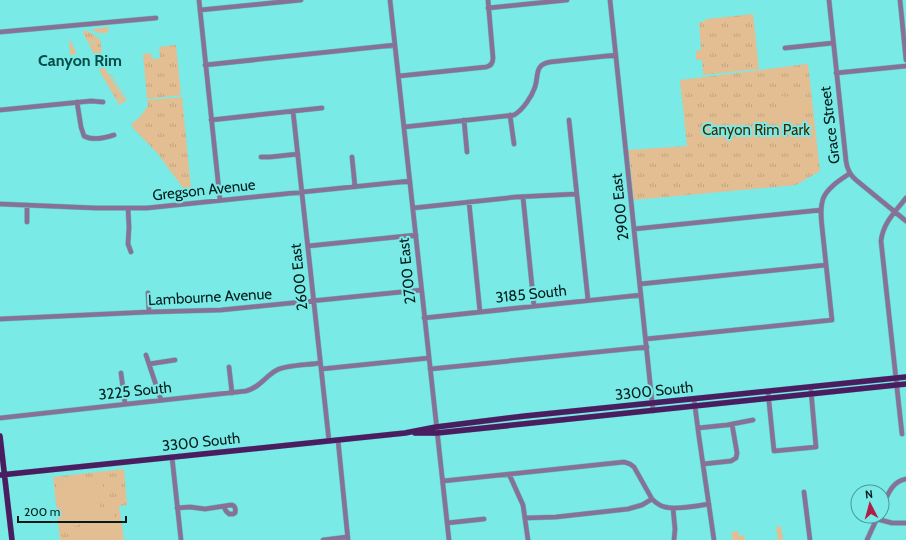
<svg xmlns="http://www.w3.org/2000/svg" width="906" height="540" viewBox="0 0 906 540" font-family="Cabin,sans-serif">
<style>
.grass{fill:url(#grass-tufts)}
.pitch{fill:#e3be93}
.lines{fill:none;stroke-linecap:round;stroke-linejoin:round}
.minor-casing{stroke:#64c5c1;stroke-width:5.5}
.major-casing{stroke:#64c5c1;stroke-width:6}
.minor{stroke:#887197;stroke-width:4.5}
.major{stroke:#4a1d61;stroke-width:5.5}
.labels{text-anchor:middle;stroke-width:4;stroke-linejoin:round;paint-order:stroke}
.street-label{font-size:15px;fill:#041d1c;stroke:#79eae5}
.park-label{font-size:15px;fill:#432800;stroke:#79eae5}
.neighbourhood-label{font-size:16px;font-weight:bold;fill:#094d4b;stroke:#79eae5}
</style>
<defs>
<pattern id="grass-tufts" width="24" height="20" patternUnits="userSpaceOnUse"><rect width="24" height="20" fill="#e3be93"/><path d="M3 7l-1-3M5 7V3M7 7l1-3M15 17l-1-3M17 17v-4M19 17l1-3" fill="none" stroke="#c1a37e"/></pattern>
</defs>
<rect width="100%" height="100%" fill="#79eae5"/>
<path class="grass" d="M753 14 759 69 703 75 702 60H696V51L701 50 699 22H705V19H707Z
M108 27 109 29 108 32C101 35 97 32 91 29Z
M87 30V31L99 38 89 44 83 33 84 31Z
M69 38 77 54H76L70 55Z
M100 38 103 61H96L95 56 89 45Z
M176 45 181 95 147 99 143 54 151 53 152 59 160 58 159 47Z
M808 64 820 171 796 185 634 200 628 150 687 146 680 80Z
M104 67 123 98 117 101 99 70Z
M110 74H111L127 100 119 105 117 102 124 98Z
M182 97 192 199H191L158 154 134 129 131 124 139 118 148 106 147 100Z
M124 469 127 505 119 506 124 540H60L53 477Z
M781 526 783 540H778L776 527Z"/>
<path class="pitch" d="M778 96 809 98 808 108 804 116 797 123 789 128 778 130 776 100Z
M103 480 102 500 97 512 113 503 117 540H75V533L82 524 63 530 58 485Z
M738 531 739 536 744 535 745 540H733L731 532Z"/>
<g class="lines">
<defs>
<path id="minor" d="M199 0 220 200
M390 0 449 540
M610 0 653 411
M829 0 846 161C847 169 850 175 856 180L906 221
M900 0 906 60
M488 8 567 0
M200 10 301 0
M0 32 156 18
M785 48 833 43
M205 65 395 45
M836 73 906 66
M399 76 486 67C491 66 493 63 493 58L488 0
M77 102 81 127 84 136C93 141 105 138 114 135
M0 110 91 101 103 102
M293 111 329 441
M510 115 514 144
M211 120 322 108
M464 120 467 152
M569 120 588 300
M404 127 514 115C523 110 532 96 535 87 539 75 534 65 550 62L616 55
M261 157H270L298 154
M352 157 355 187
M523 197 534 306
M469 202 480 312
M0 204 96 208H147L410 181
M27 205V222
M128 208 129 227 128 244 131 252
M413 208 516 197 576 194
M634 229 821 210
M308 246 416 235
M640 284 826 265
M148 293 149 312
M424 318 641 295
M0 319 149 312 221 310 421 290
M646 339 832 320C829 292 826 264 823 236 822 224 819 211 823 199 827 188 840 180 849 174
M146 355 161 400
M149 364 175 360
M229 367 232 393
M321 369 429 358
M430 369 647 347
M121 373 125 404
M768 392 774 451 816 447 811 391
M694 399 699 437 714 540
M0 418 246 391C261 387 265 376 277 370 286 365 309 365 320 363
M698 428 727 425 753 420
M902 434 881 241C883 223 895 212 906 198
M338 440 348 540
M172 457 181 540
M703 464 731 461 736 458 737 453 732 424
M509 474 523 505 528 540
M443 481 624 462 630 464 634 467 652 499C656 503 660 506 665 507 676 510 697 506 709 504
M804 492 810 540
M882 507C888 495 891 482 906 479
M177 508 190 507 205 509 231 505C235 505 236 509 235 513L233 514H229L226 511 224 507
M673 508 675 529 674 540
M525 518 556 517 628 509 642 505 652 499
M877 519 892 523H906
M447 523 484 519
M323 540 347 537
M867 540 878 516"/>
<path id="major" d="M415 433H437L906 384
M0 436 12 540
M0 475 405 433 436 427 525 416 906 377"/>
</defs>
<use href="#minor" class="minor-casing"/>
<use href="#major" class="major-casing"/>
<use href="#minor" class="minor"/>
<use href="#major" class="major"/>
</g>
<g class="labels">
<g class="street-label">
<text transform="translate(830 125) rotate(-97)" y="5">Grace Street</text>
<text transform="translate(204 190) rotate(-6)" y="5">Gregson Avenue</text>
<text transform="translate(620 207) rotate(-96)" y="5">2900 East</text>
<text transform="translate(407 271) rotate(-96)" y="5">2700 East</text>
<text transform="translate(299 277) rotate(-96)" y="5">2600 East</text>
<text transform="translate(531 294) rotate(-6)" y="5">3185 South</text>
<text transform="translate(210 297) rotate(-3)" y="5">Lambourne Avenue</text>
<text transform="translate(135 391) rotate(-6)" y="5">3225 South</text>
<text transform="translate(654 391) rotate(-6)" y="5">3300 South</text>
<text transform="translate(201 442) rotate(-6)" y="5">3300 South</text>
</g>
<g class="park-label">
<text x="756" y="135">Canyon Rim Park</text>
</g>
<g class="neighbourhood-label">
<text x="80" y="66">Canyon Rim</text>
</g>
</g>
<g transform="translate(870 504) rotate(354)"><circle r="19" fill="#79eae5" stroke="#4a9895"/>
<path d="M0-3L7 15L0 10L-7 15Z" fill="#b01e47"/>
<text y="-6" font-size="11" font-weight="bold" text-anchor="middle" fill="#041d1c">N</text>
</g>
<path d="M18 516v6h108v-6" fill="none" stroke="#041d1c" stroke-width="2"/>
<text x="24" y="516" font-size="12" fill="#041d1c" stroke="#79eae5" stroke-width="3" paint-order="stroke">200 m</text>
</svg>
